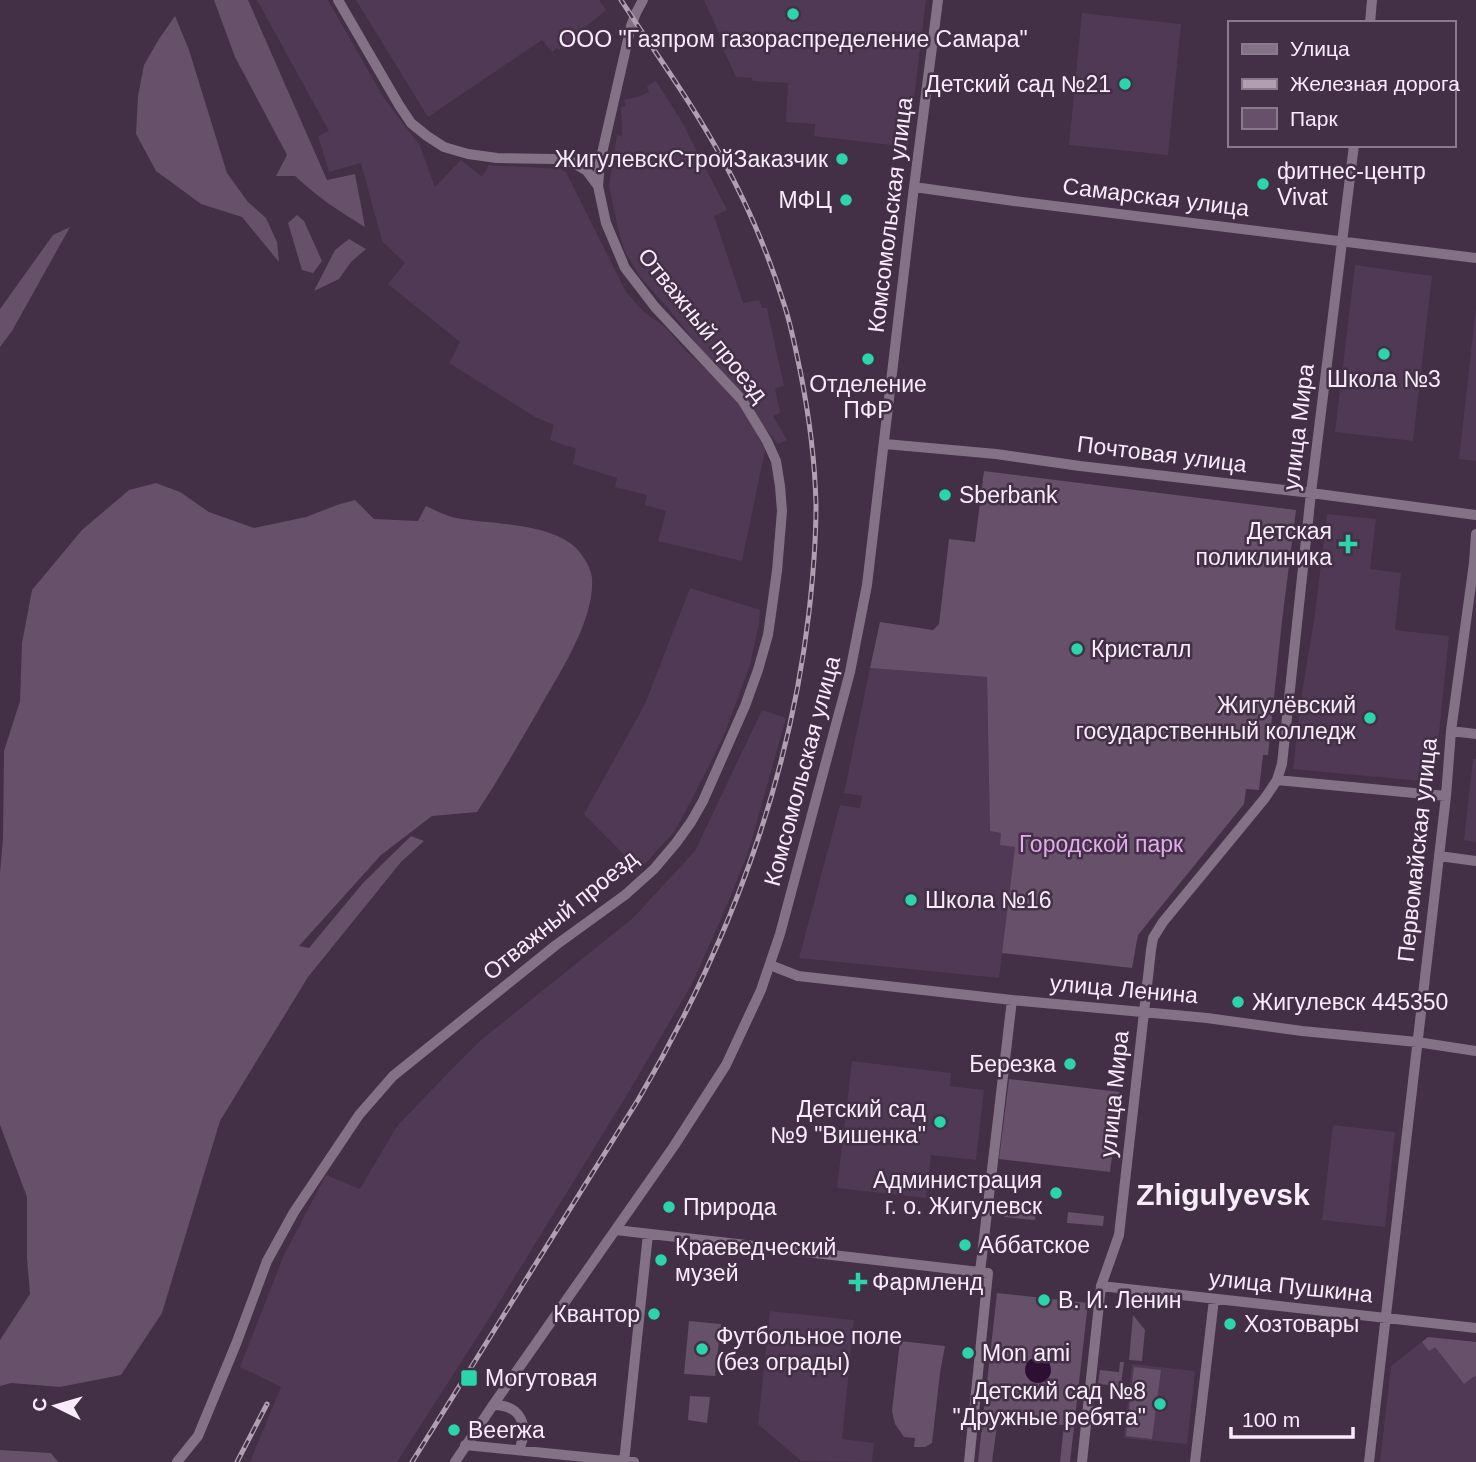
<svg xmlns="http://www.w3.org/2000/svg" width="1476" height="1462" viewBox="0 0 1476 1462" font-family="Helvetica,sans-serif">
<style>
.built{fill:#503954}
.green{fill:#67506a}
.water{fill:#2e0f34;stroke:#6b516f;stroke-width:2}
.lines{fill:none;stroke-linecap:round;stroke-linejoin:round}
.minor{stroke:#837285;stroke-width:10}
.rail-casing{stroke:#af9fb1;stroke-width:5}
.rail{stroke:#432f46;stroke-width:2.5;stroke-dasharray:8;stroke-linecap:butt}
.poi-dot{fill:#2ad5ac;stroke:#432f46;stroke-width:2.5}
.labels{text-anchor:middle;stroke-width:5;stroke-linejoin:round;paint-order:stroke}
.poi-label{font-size:23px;fill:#f8ebfa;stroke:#432f46;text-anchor:start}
.street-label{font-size:23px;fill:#f8ebfa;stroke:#432f46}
.park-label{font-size:23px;fill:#e3acec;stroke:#432f46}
.district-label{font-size:30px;font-weight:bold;fill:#f8ebfa;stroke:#432f46}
</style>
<rect width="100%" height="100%" fill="#432f46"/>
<path class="built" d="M257 0H328L382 95 420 146 435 187 461 160 482 177 489 165 560 169 566 172 626 292 644 312 666 328 687 352 720 381 740 401 766 446 742 561 658 541 666 511 645 505 647 495 615 487 617 478 573 464 576 449 550 440 554 425 535 417 449 363 460 342 388 284 405 263 382 241 361 163 329 172 318 136 329 131Z
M356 0H599L606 10 583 29 586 33 574 42 572 40 559 50 557 48 552 52 542 40 428 117Z
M704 0H926L908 147 814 136 815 124 786 122 788 83 753 81 752 78 736 77 720 42 722 40Z
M1082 13 1181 24 1168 155 1069 145Z
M656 81 681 120 727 210 714 216 743 303 759 300 762 308H767L784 386 775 388 780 413 773 416 787 440 778 444 666 306 640 277 625 252 618 229 609 185 617 135 622 136 621 107 626 106 624 100 640 96 649 92 647 86Z
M1355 265 1432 276 1413 441 1335 432Z
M1476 307V461L1459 459Z
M1327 514 1376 519 1370 569 1401 573 1395 630 1449 636 1438 743H1435L1431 782 1293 769 1302 693 1315 614Z
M690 588 760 610 759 624 750 665 726 730 709 766 675 831 639 870 584 814 645 704Z
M870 668 987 677 990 830 1002 833 1015 847 999 978 799 958 840 805 860 808 862 796 844 793Z
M762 710 786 718 748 853 724 912 692 984 625 1098 490 1317 397 1462H250L281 1387 240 1367 283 1257 326 1175 360 1189 397 1126 451 1070 481 1040 633 918 695 851Z
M1473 759H1476V842L1464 840Z
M852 1061 951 1073 950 1086 984 1090 976 1160 931 1155 926 1198 837 1188Z
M1333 1125 1395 1132 1385 1227 1322 1220Z
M770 1311 854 1320 842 1439 874 1443 872 1462 801 1461 758 1424Z
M1428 1337 1476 1342V1462H1380L1391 1366Z
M1132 1364 1195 1371 1187 1444 1124 1438Z"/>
<path class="green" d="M214 0H248L327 180 355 174 365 227C340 212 316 196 295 176H276L287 155 235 57Z
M175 16 189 50 227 173 248 202 266 218 277 242 279 262 242 217 201 204 156 171 136 134 138 96 144 65 159 39Z
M297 215 304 221 322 261 313 273 302 270 288 223Z
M70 227 12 331 0 347V309L53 235Z
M349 239 366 249 351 262 339 279 314 291 335 250Z
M984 471 1296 510 1282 621 1268 755H1263L1259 790 1246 789 1244 804 1138 935 1132 968 1002 953 1015 847 1000 845 1001 833 990 831 987 677 870 668 880 622 933 630 939 624 949 539 975 542Z
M156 483 180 492 209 512 254 528 306 517 337 505 355 500 374 519 418 521 426 506C435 510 446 516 456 518 489 524 542 523 570 543 580 550 591 566 592 578 595 621 558 675 538 711 518 745 499 779 477 812L432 816 381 855 299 946 309 948 363 883 411 836 424 841 401 862 308 977 220 1121 162 1313 121 1375 60 1387 11 1383 0 1386V1340L30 1294 27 1258V1197L0 1125V873L3 838 4 751 20 701 22 643 32 590 82 530 129 490Z
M1009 1079 1120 1092 1110 1172 999 1159Z
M1005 1206 1036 1209 1035 1220 1004 1217Z
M1068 1212 1104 1216 1103 1226 1067 1223Z
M997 1293 1088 1303 1070 1462H1060L1064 1425 1041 1424 1032 1417 1020 1421 998 1418 992 1462H978Z
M1133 1315 1145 1330 1142 1361 1129 1360Z
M689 1321 721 1324 715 1376 684 1374Z
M1428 1337 1476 1342V1376L1473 1377 1464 1384 1435 1347 1429 1351 1422 1342Z
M900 1341 945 1346 940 1373 932 1443 925 1447H914L915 1438 904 1437 895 1424 892 1411Z
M1120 1362H1124L1120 1393 1116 1392V1386L1098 1384 1100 1370 1119 1372Z
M1134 1367 1161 1370 1152 1439 1126 1436Z
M690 1396 710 1397 707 1423 688 1420Z
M0 1450 51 1453 58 1462H0Z"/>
<path class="water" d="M1024 1370a14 14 0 1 1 28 0a14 14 0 1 1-28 0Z"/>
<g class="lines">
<path class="minor" d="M1370 23 1372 0
M598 186 600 162 631 26 636 13 643 0
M914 187 1014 201 1476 258
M885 444 996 454 1080 466 1311 493 1476 515
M1451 731 1476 734
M1277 780 1446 796
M1439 856 1476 861
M770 965 798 976 1012 1000 1207 1018 1302 1031 1417 1042 1476 1051
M616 1230 988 1273 969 1462
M980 1272 1012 1000
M1101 1286 1476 1328
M493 1405C522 1405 529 1426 519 1450
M465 1445 634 1462
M177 1462 198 1436 236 1344 267 1261 294 1212 359 1115 393 1076 556 945 625 895 654 869 676 843 691 822 703 801 745 706 758 670 768 635 777 571 782 511 780 486 776 461 767 441 742 400 655 307 625 268 606 223 598 186 587 171 572 162 553 159 497 158 468 154 444 147 427 136 411 123 399 105 338 0
M455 1462 493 1405 674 1146 726 1065 761 990 780 934 850 672 867 585 913 195 938 0
M624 1462 648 1234
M1082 1462 1101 1286 1119 1235 1151 950 1153 938 1163 922 1265 798 1277 780 1282 764 1311 493 1354 145
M1195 1462 1214 1299
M1369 1462 1446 796 1451 731 1474 563 1476 534"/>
<defs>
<path id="rail" d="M237 1462 267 1404
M412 1462 638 1100C726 950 789 785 809 612 813 577 816 541 816 505 815 460 809 415 800 370 795 347 791 324 783 301 768 253 747 204 723 160 693 104 655 53 621 0"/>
</defs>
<use href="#rail" class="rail-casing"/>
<use href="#rail" class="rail"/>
</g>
<g class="poi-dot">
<circle cx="793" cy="14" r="7"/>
<circle cx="1125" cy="84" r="7"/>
<circle cx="842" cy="159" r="7"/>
<circle cx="1263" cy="184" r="7"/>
<circle cx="846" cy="200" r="7"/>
<circle cx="1384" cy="354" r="7"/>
<circle cx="868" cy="359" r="7"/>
<circle cx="945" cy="495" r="7"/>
<path d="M1344.5 533.5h7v7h7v7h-7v7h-7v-7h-7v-7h7z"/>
<circle cx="1077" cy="649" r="7"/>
<circle cx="1370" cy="718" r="7"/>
<circle cx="911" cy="900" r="7"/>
<circle cx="1238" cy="1002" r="7"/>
<circle cx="1070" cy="1064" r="7"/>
<circle cx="940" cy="1122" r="7"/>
<circle cx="1056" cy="1193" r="7"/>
<circle cx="669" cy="1207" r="7"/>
<circle cx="965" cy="1245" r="7"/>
<circle cx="661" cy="1260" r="7"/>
<path d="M854.5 1271.5h7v7h7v7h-7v7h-7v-7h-7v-7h7z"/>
<circle cx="1044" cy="1300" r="7"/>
<circle cx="654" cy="1314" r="7"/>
<circle cx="1230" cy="1324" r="7"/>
<circle cx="702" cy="1349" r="7"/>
<circle cx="968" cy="1353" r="7"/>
<rect x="460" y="1369" width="18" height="18" rx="3.5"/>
<circle cx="1160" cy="1404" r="7"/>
<circle cx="454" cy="1430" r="7"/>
</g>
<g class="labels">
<g class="poi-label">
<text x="793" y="47" text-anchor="middle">ООО "Газпром газораспределение Самара"</text>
<text x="1111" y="92" text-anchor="end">Детский сад №21</text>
<text x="828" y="167" text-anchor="end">ЖигулевскСтройЗаказчик</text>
<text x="1277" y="179">фитнес-центр<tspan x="1277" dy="26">Vivat</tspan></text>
<text x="832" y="208" text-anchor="end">МФЦ</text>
<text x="1384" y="387" text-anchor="middle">Школа №3</text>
<text x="868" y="392" text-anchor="middle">Отделение<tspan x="868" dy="26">ПФР</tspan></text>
<text x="959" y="503">Sberbank</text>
<text x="1332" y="539" text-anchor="end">Детская<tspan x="1332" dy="26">поликлиника</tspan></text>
<text x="1091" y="657">Кристалл</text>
<text x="1356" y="713" text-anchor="end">Жигулёвский<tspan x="1356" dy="26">государственный колледж</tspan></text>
<text x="925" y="908">Школа №16</text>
<text x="1252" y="1010">Жигулевск 445350</text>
<text x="1056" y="1072" text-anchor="end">Березка</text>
<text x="926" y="1117" text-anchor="end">Детский сад<tspan x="926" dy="26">№9 "Вишенка"</tspan></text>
<text x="1042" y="1188" text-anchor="end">Администрация<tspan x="1042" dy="26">г. о. Жигулевск</tspan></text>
<text x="683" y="1215">Природа</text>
<text x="979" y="1253">Аббатское</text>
<text x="675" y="1255">Краеведческий<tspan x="675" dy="26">музей</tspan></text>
<text x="872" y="1290">Фармленд</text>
<text x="1058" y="1308">В. И. Ленин</text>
<text x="640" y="1322" text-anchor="end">Квантор</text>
<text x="1244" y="1332">Хозтовары</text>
<text x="716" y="1344">Футбольное поле<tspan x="716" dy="26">(без ограды)</tspan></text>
<text x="982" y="1361">Mon ami</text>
<text x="485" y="1386">Могутовая</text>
<text x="1146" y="1399" text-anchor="end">Детский сад №8<tspan x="1146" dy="26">"Дружные ребята"</tspan></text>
<text x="468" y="1438">Beerжа</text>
</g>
<g class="street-label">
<text transform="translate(1156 197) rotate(7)" y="8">Самарская улица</text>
<text transform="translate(890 215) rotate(-83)" y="8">Комсомольская улица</text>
<text transform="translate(703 325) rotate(51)" y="8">Отважный проезд</text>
<text transform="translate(1298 427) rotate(-83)" y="8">улица Мира</text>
<text transform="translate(1162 454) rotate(7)" y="8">Почтовая улица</text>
<text transform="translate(802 771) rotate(-75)" y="8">Комсомольская улица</text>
<text transform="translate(1417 850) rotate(-84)" y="8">Первомайская улица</text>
<text transform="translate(560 915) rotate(-39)" y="8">Отважный проезд</text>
<text transform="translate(1124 989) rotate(5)" y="8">улица Ленина</text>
<text transform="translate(1114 1094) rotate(-84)" y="8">улица Мира</text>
<text transform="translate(1291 1286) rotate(6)" y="8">улица Пушкина</text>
</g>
<g class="park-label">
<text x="1101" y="852">Городской парк</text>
</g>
<g class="district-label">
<text x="1223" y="1205">Zhigulyevsk</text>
</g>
</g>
<rect x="1228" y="21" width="228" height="126" fill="#432f46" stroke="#8b7a8e" stroke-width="2"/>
<rect x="1242" y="44" width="35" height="10" fill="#837285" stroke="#8b7a8e" stroke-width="2"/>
<text x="1290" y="56" font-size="21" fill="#f8ebfa">Улица</text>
<rect x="1242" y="79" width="35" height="10" fill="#af9fb1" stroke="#8b7a8e" stroke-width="2"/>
<text x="1290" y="91" font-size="21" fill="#f8ebfa">Железная дорога</text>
<rect x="1242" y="108" width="35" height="21" fill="#67506a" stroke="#8b7a8e" stroke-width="2"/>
<text x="1290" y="126" font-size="21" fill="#f8ebfa">Парк</text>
<g transform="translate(56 1406) rotate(275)" stroke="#432f46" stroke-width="5" paint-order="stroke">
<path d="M0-5L12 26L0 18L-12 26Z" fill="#f8ebfa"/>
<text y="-10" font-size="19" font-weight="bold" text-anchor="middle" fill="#f8ebfa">С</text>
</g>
<path d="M1231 1427v10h122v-10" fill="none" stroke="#f8ebfa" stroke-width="3.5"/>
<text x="1242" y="1427" font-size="21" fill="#f8ebfa" stroke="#432f46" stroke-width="5" paint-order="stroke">100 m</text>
</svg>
